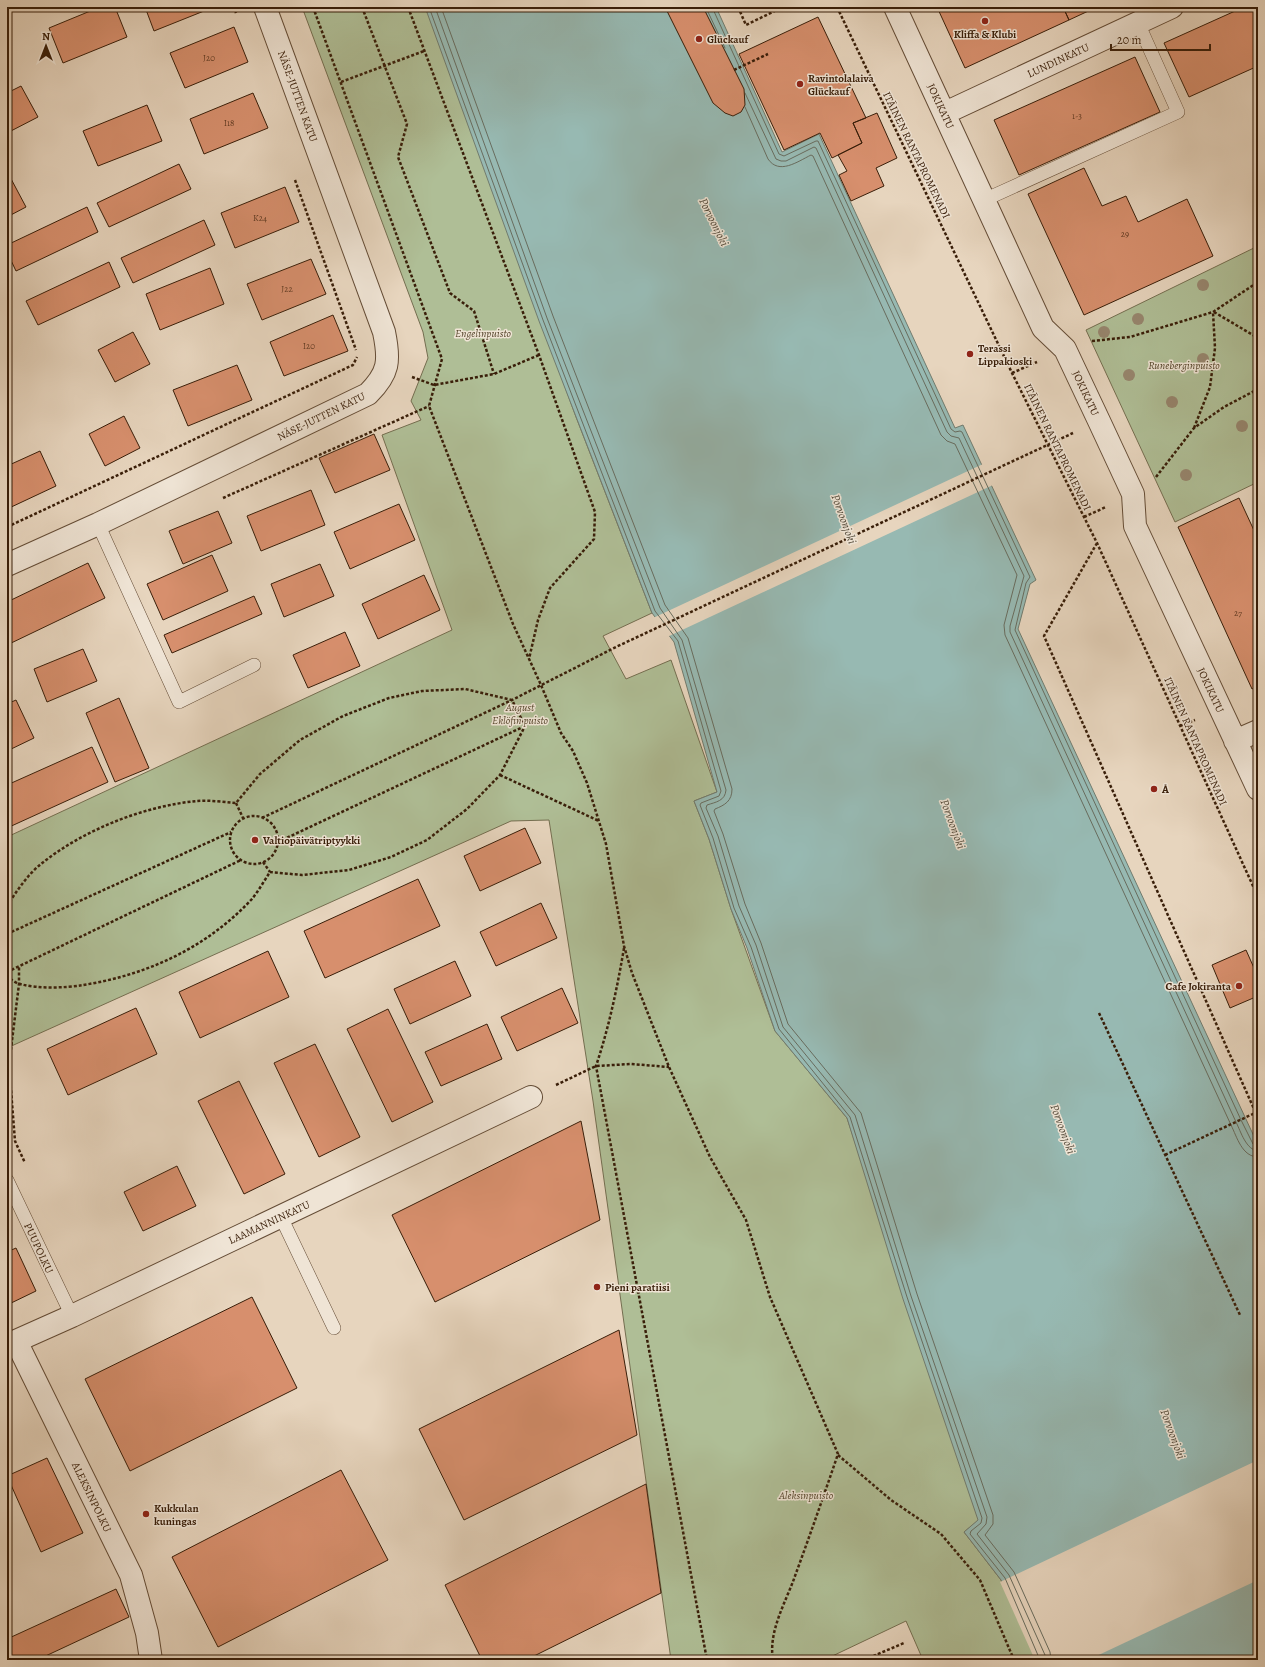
<svg xmlns="http://www.w3.org/2000/svg" width="1265" height="1667" viewBox="0 0 1265 1667" font-family="Alegreya,serif">
<style>
.green{fill:#afbe96;stroke:#746e50}
.water{fill:#97b9b2;stroke:#717b6e}
.pier{fill:#e7d5be}
.lines{fill:none;stroke-linecap:round;stroke-linejoin:round}
.shore{stroke:#686c5e;stroke-width:1}
.building{fill:#d78f6d;stroke:#391e09}
.service-casing{stroke:#644c36;stroke-width:14}
.minor-casing{stroke:#644c36;stroke-width:24}
.path{stroke:#391e09;stroke-width:2.5;stroke-dasharray:3 2;stroke-linecap:butt}
.service{stroke:#efe4d5;stroke-width:13}
.minor{stroke:#efe4d5;stroke-width:22}
.tree{fill:#97866e}
.poi-dot{fill:#8f2418;stroke:#efe4d5;stroke-width:1.5}
.labels{text-anchor:middle;stroke-width:3;stroke-linejoin:round;paint-order:stroke}
.number-label{font-size:9px;fill:#603a22}
.poi-label{font-size:11px;font-weight:bold;fill:#391e09;stroke:#efe4d5;text-anchor:start}
.street-label{font-size:11px;fill:#391e09;stroke:#efe4d5}
.park-label{font-size:11px;font-style:italic;fill:#56462c;stroke:#efe4d5}
.water-label{font-size:12px;font-style:italic;fill:#554c3c;stroke:#efe4d5}
</style>
<rect width="100%" height="100%" fill="#e7d5be"/>
<filter id="stains"><feTurbulence type="fractalNoise" baseFrequency=".005" numOctaves="4"/><feColorMatrix values="0 0 0 0 .2 0 0 0 0 .09 0 0 0 0 .02 0 0 0 .5 -.17"/></filter>
<radialGradient id="worn" r=".72"><stop offset=".6" stop-color="#630" stop-opacity="0"/><stop offset="1" stop-color="#630" stop-opacity=".3"/></radialGradient>
<path class="green" d="M302 7H426L576 417 652 613 603 636 626 679 671 660 717 792 694 801 709 839 731 909 775 1031 847 1118 979 1520 964 1532 1001 1580 1037 1660H923L906 1621 824 1660H671L593 1101 549 820 511 821 7 1048V837L452 630 382 435 421 420 411 401 428 358 423 332Z
M1258 246V482L1175 522 1086 330Z"/>
<path class="water" d="M425 7H716L782 152 819 134 955 428 963 425 1036 580 1030 584 1018 629 1258 1145V1660H1037L1001 1580 964 1532 978 1520 903 1299 847 1118 775 1031 747 948 731 909 709 839 694 801 717 792 674 642 652 613 539 321Z"/>
<path class="pier" d="M983 464 993 485 667 637 653 618Z
M1258 1460V1580L1088 1660H1035L1000 1582Z"/>
<g class="lines">
<path class="shore" d="M429 7 543 320 655 611 678 641 721 791 719 796 701 803 700 805 713 838 734 908 751 947 779 1029 850 1117 907 1297 982 1518 981 1523 971 1531 970 1534 1005 1578 1040 1660
M435 7 547 318 660 608 682 640 726 790C725 801 716 802 707 805L706 808 718 836 739 906 756 945 783 1027 855 1115 911 1296 987 1517 986 1524 977 1534 1009 1575 1045 1655V1660
M441 7 553 316 665 605 688 638 732 789C732 801 725 805 715 809L714 811 723 834 745 904 761 943 788 1024 861 1113 917 1294 993 1515V1524L985 1535 1014 1572 1050 1652 1051 1660
M707 7 708 12 725 48
M712 7 779 154 784 156 816 141H818L951 429 955 432 960 431 962 432 1030 577 1026 583 1015 630 1241 1120 1253 1144 1258 1146
M745 93 776 159 781 161H786L814 147 816 148 947 432 951 436 959 438 1024 576 1010 626V632L1236 1122C1241 1132 1246 1150 1258 1151
M745 107 768 159C779 175 797 162 811 155L813 156 941 435 947 441 955 444 1017 575 1004 625 1005 635 1231 1125C1237 1137 1242 1157 1258 1157"/>
</g>
<path class="building" d="M100 7H115L127 37 63 63 49 28Z
M145 7H214L154 31Z
M665 7H703L744 89 745 105 741 112 733 116 725 113 713 103Z
M937 7H1063L1069 20 965 68Z
M1063 7H1097L1069 20Z
M1244 7H1258V66L1189 97 1164 43Z
M818 17 866 118 853 123 862 143 832 158 820 133 784 150 739 54Z
M234 27 248 62 185 88 170 53Z
M1135 57 1160 112 1019 175 994 120Z
M21 86 38 117 7 133V93Z
M253 93 268 128 204 154 190 119Z
M147 105 162 141 98 166 83 131Z
M877 113 897 158 876 168 884 186 851 201 839 175 847 171 838 155 862 143 853 123Z
M179 164 191 189 109 227 97 203Z
M1084 168 1102 206 1126 196 1138 222 1187 199 1213 256 1084 315 1028 194Z
M9 175 26 207 7 217V176Z
M285 187 299 222 235 248 221 213Z
M87 207 98 232 16 271 7 252V245Z
M204 220 215 245 133 283 121 258Z
M311 259 326 294 262 320 247 284Z
M109 262 120 287 38 325 26 301Z
M210 268 224 304 160 330 146 294Z
M333 315 348 351 284 376 270 342Z
M133 332 150 364 115 382 98 350Z
M237 365 252 400 188 426 173 390Z
M124 416 140 448 105 466 89 434Z
M374 434 390 470 335 493 319 458Z
M40 451 56 486 7 509V466Z
M311 490 325 525 261 551 247 516Z
M1239 498 1258 539V686L1252 689 1178 527Z
M399 504 415 540 350 569 334 532Z
M218 511 232 543 183 564 169 531Z
M212 555 228 591 163 620 147 584Z
M88 563 105 598 7 645V602Z
M320 564 334 596 284 617 271 584Z
M424 575 440 610 378 639 362 604Z
M254 596 262 614 172 653 164 635Z
M345 632 360 666 308 688 293 655Z
M83 649 97 681 47 702 34 669Z
M119 698 149 768 115 782 86 713Z
M16 700 34 738 7 751V704Z
M92 747 108 782 7 828V785Z
M525 828 541 863 480 891 464 856Z
M418 879 440 926 325 978 304 931Z
M541 903 557 938 496 966 480 932Z
M1246 950 1258 977V996L1230 1008 1212 965Z
M268 951 289 997 200 1038 179 992Z
M455 961 471 996 410 1024 394 989Z
M562 988 578 1023 517 1051 501 1017Z
M136 1008 157 1054 68 1095 47 1049Z
M388 1009 433 1102 392 1122 347 1029Z
M487 1024 502 1059 441 1086 425 1052Z
M315 1044 360 1137 319 1157 274 1063Z
M239 1081 285 1174 244 1194 198 1101Z
M581 1121 600 1220 435 1302 392 1215Z
M177 1166 196 1206 143 1231 124 1192Z
M16 1248 36 1291 7 1305V1252Z
M252 1297 297 1388 130 1471 85 1379Z
M619 1330 637 1435 464 1520 419 1429Z
M47 1458 83 1533 41 1552 7 1476Z
M341 1470 388 1560 218 1647 172 1557Z
M646 1484 661 1593 526 1660H482L445 1585Z
M116 1589 129 1617 37 1660H7V1639Z"/>
<g class="lines">
<defs>
<path id="service" d="M984 200 1178 112 1138 23
M98 524 179 702 254 665
M7 1180 72 1316
M281 1217 334 1328"/>
<path id="minor" d="M895 7 1043 328 1065 349 1099 421 1133 494 1135 526 1258 789
M945 113 1172 7
M7 565 98 524 368 394C389 373 390 361 384 332L265 7
M1235 741 1258 731
M16 1341 131 1575 147 1633 151 1660
M7 1345 72 1316 531 1097"/>
</defs>
<use href="#service" class="service-casing"/>
<use href="#minor" class="minor-casing"/>
<path class="path" d="M234 7 236 13
M313 7 442 359 429 406 513 624 541 685 561 733 573 751 587 783 606 844 624 946 632 973 669 1067 710 1157 746 1220 770 1297 838 1454C824 1495 810 1535 795 1576 786 1602 768 1631 773 1660
M362 7 407 124 398 157 450 293 474 311 494 374
M408 7 539 355 595 512 594 539 550 588 538 620 529 659
M738 7 746 25 783 7
M837 7 1012 373 1097 543 1258 897
M734 70 768 54
M341 82 424 51
M295 180 356 350
M1214 312 1258 338
M1092 341 1130 337 1213 312 1258 282
M1012 373 1037 362
M412 377 434 385 494 374 539 355
M1194 428 1210 387 1215 348 1213 312
M1156 477 1194 428 1224 407 1258 389
M223 498 429 406
M1084 517 1106 507
M7 527 353 365 357 357
M1097 543 1044 636 1258 1118
M1180 726 1195 720
M500 775 599 821
M236 803 243 818
M230 840a24 24 0 1 1 48 0a24 24 0 1 1-48 0Z
M262 818 512 700 616 647 1073 433
M278 842 525 726
M263 862 270 872
M7 906C16 892 28 874 41 864 83 830 144 806 197 801 210 800 224 802 236 803L260 774 300 740 343 716 389 698 422 691 465 689 512 700 525 726 500 775 467 809 427 840 391 857 349 870 302 875 270 872C264 881 258 892 251 900 206 948 147 975 83 985 65 988 38 989 20 984 15 983 11 979 7 977
M7 934 231 832
M624 948C617 989 609 1027 596 1066L707 1660
M7 972 241 860
M1099 1013 1240 1315
M7 1061 9 1065 15 1141 25 1163
M9 1065 19 984V966
M556 1085 596 1066 631 1064 669 1067
M1165 1155 1255 1113
M838 1455 891 1500 941 1534 980 1580 1014 1660
M864 1660 904 1643"/>
<use href="#service" class="service"/>
<use href="#minor" class="minor"/>
</g>
<g class="tree">
<circle cx="1203" cy="285" r="6"/>
<circle cx="1138" cy="319" r="6"/>
<circle cx="1104" cy="332" r="6"/>
<circle cx="1203" cy="359" r="6"/>
<circle cx="1129" cy="375" r="6"/>
<circle cx="1172" cy="402" r="6"/>
<circle cx="1242" cy="426" r="6"/>
<circle cx="1186" cy="475" r="6"/>
</g>
<g class="poi-dot">
<circle cx="985" cy="21" r="4"/>
<circle cx="699" cy="39" r="4"/>
<circle cx="800" cy="84" r="4"/>
<circle cx="970" cy="354" r="4"/>
<circle cx="1154" cy="789" r="4"/>
<circle cx="255" cy="840" r="4"/>
<circle cx="1239" cy="986" r="4"/>
<circle cx="597" cy="1287" r="4"/>
<circle cx="146" cy="1514" r="4"/>
</g>
<g class="labels">
<g class="number-label">
<text x="209" y="61">J20</text>
<text x="1077" y="119">1-3</text>
<text x="229" y="126">I18</text>
<text x="260" y="221">K24</text>
<text x="1125" y="237">29</text>
<text x="287" y="292">J22</text>
<text x="309" y="349">I20</text>
<text x="1238" y="616">27</text>
</g>
<g class="poi-label">
<text x="985" y="38" text-anchor="middle">Kliffa &amp; Klubi</text>
<text x="707" y="43">Glückauf</text>
<text x="808" y="82">Ravintolalaiva<tspan x="808" dy="13">Glückauf</tspan></text>
<text x="978" y="352">Terassi<tspan x="978" dy="13">Lippakioski</tspan></text>
<text x="1162" y="793">Å</text>
<text x="263" y="844">Valtiopäivätriptyykki</text>
<text x="1231" y="990" text-anchor="end">Cafe Jokiranta</text>
<text x="605" y="1291">Pieni paratiisi</text>
<text x="154" y="1512">Kukkulan<tspan x="154" dy="13">kuningas</tspan></text>
</g>
<g class="street-label">
<text transform="translate(1058 60) rotate(-25)" y="4">LUNDINKATU</text>
<text transform="translate(298 96) rotate(70)" y="4">NÄSE-JUTTEN KATU</text>
<text transform="translate(941 106) rotate(65)" y="4">JOKIKATU</text>
<text transform="translate(917 155) rotate(64)" y="4">ITÄINEN RANTAPROMENADI</text>
<text transform="translate(1086 393) rotate(65)" y="4">JOKIKATU</text>
<text transform="translate(321 416) rotate(-26)" y="4">NÄSE-JUTTEN KATU</text>
<text transform="translate(1058 447) rotate(64)" y="4">ITÄINEN RANTAPROMENADI</text>
<text transform="translate(1211 690) rotate(65)" y="4">JOKIKATU</text>
<text transform="translate(1196 741) rotate(66)" y="4">ITÄINEN RANTAPROMENADI</text>
<text transform="translate(269 1222) rotate(-25)" y="4">LAAMANNINKATU</text>
<text transform="translate(39 1248) rotate(65)" y="4">PUUPOLKU</text>
<text transform="translate(92 1497) rotate(64)" y="4">ALEKSINPOLKU</text>
</g>
<g class="park-label">
<text x="483" y="337">Engelinpuisto</text>
<text x="1184" y="369">Runeberginpuisto</text>
<text x="520" y="711">August<tspan x="520" dy="13">Eklöfin puisto</tspan></text>
<text x="806" y="1499">Aleksinpuisto</text>
</g>
<g class="water-label">
<text transform="translate(714 222) rotate(64)" y="4">Porvoonjoki</text>
<text transform="translate(844 519) rotate(70)" y="4">Porvoonjoki</text>
<text transform="translate(953 824) rotate(70)" y="4">Porvoonjoki</text>
<text transform="translate(1063 1129) rotate(70)" y="4">Porvoonjoki</text>
<text transform="translate(1173 1434) rotate(70)" y="4">Porvoonjoki</text>
</g>
</g>
<rect width="1265" height="1667" fill="none" stroke="#e7d5be" stroke-width="24"/>
<rect x="8" y="8" width="1249" height="1651" fill="none" stroke="#391e09" stroke-width="2"/>
<rect x="12" y="12" width="1241" height="1643" fill="none" stroke="#391e09"/>
<g transform="translate(46 46)" stroke="#efe4d5" stroke-width="3" paint-order="stroke">
<path d="M0-3L7 15L0 10L-7 15Z" fill="#391e09"/>
<text y="-6" font-size="11" font-weight="bold" text-anchor="middle" fill="#391e09">N</text>
</g>
<path d="M1111 44v6h99v-6" fill="none" stroke="#391e09" stroke-width="2"/>
<text x="1117" y="44" font-size="12" fill="#391e09" stroke="#efe4d5" stroke-width="3" paint-order="stroke">20 m</text>
<rect width="100%" height="100%" filter="url(#stains)"/>
<rect width="100%" height="100%" fill="url(#worn)"/>
</svg>
